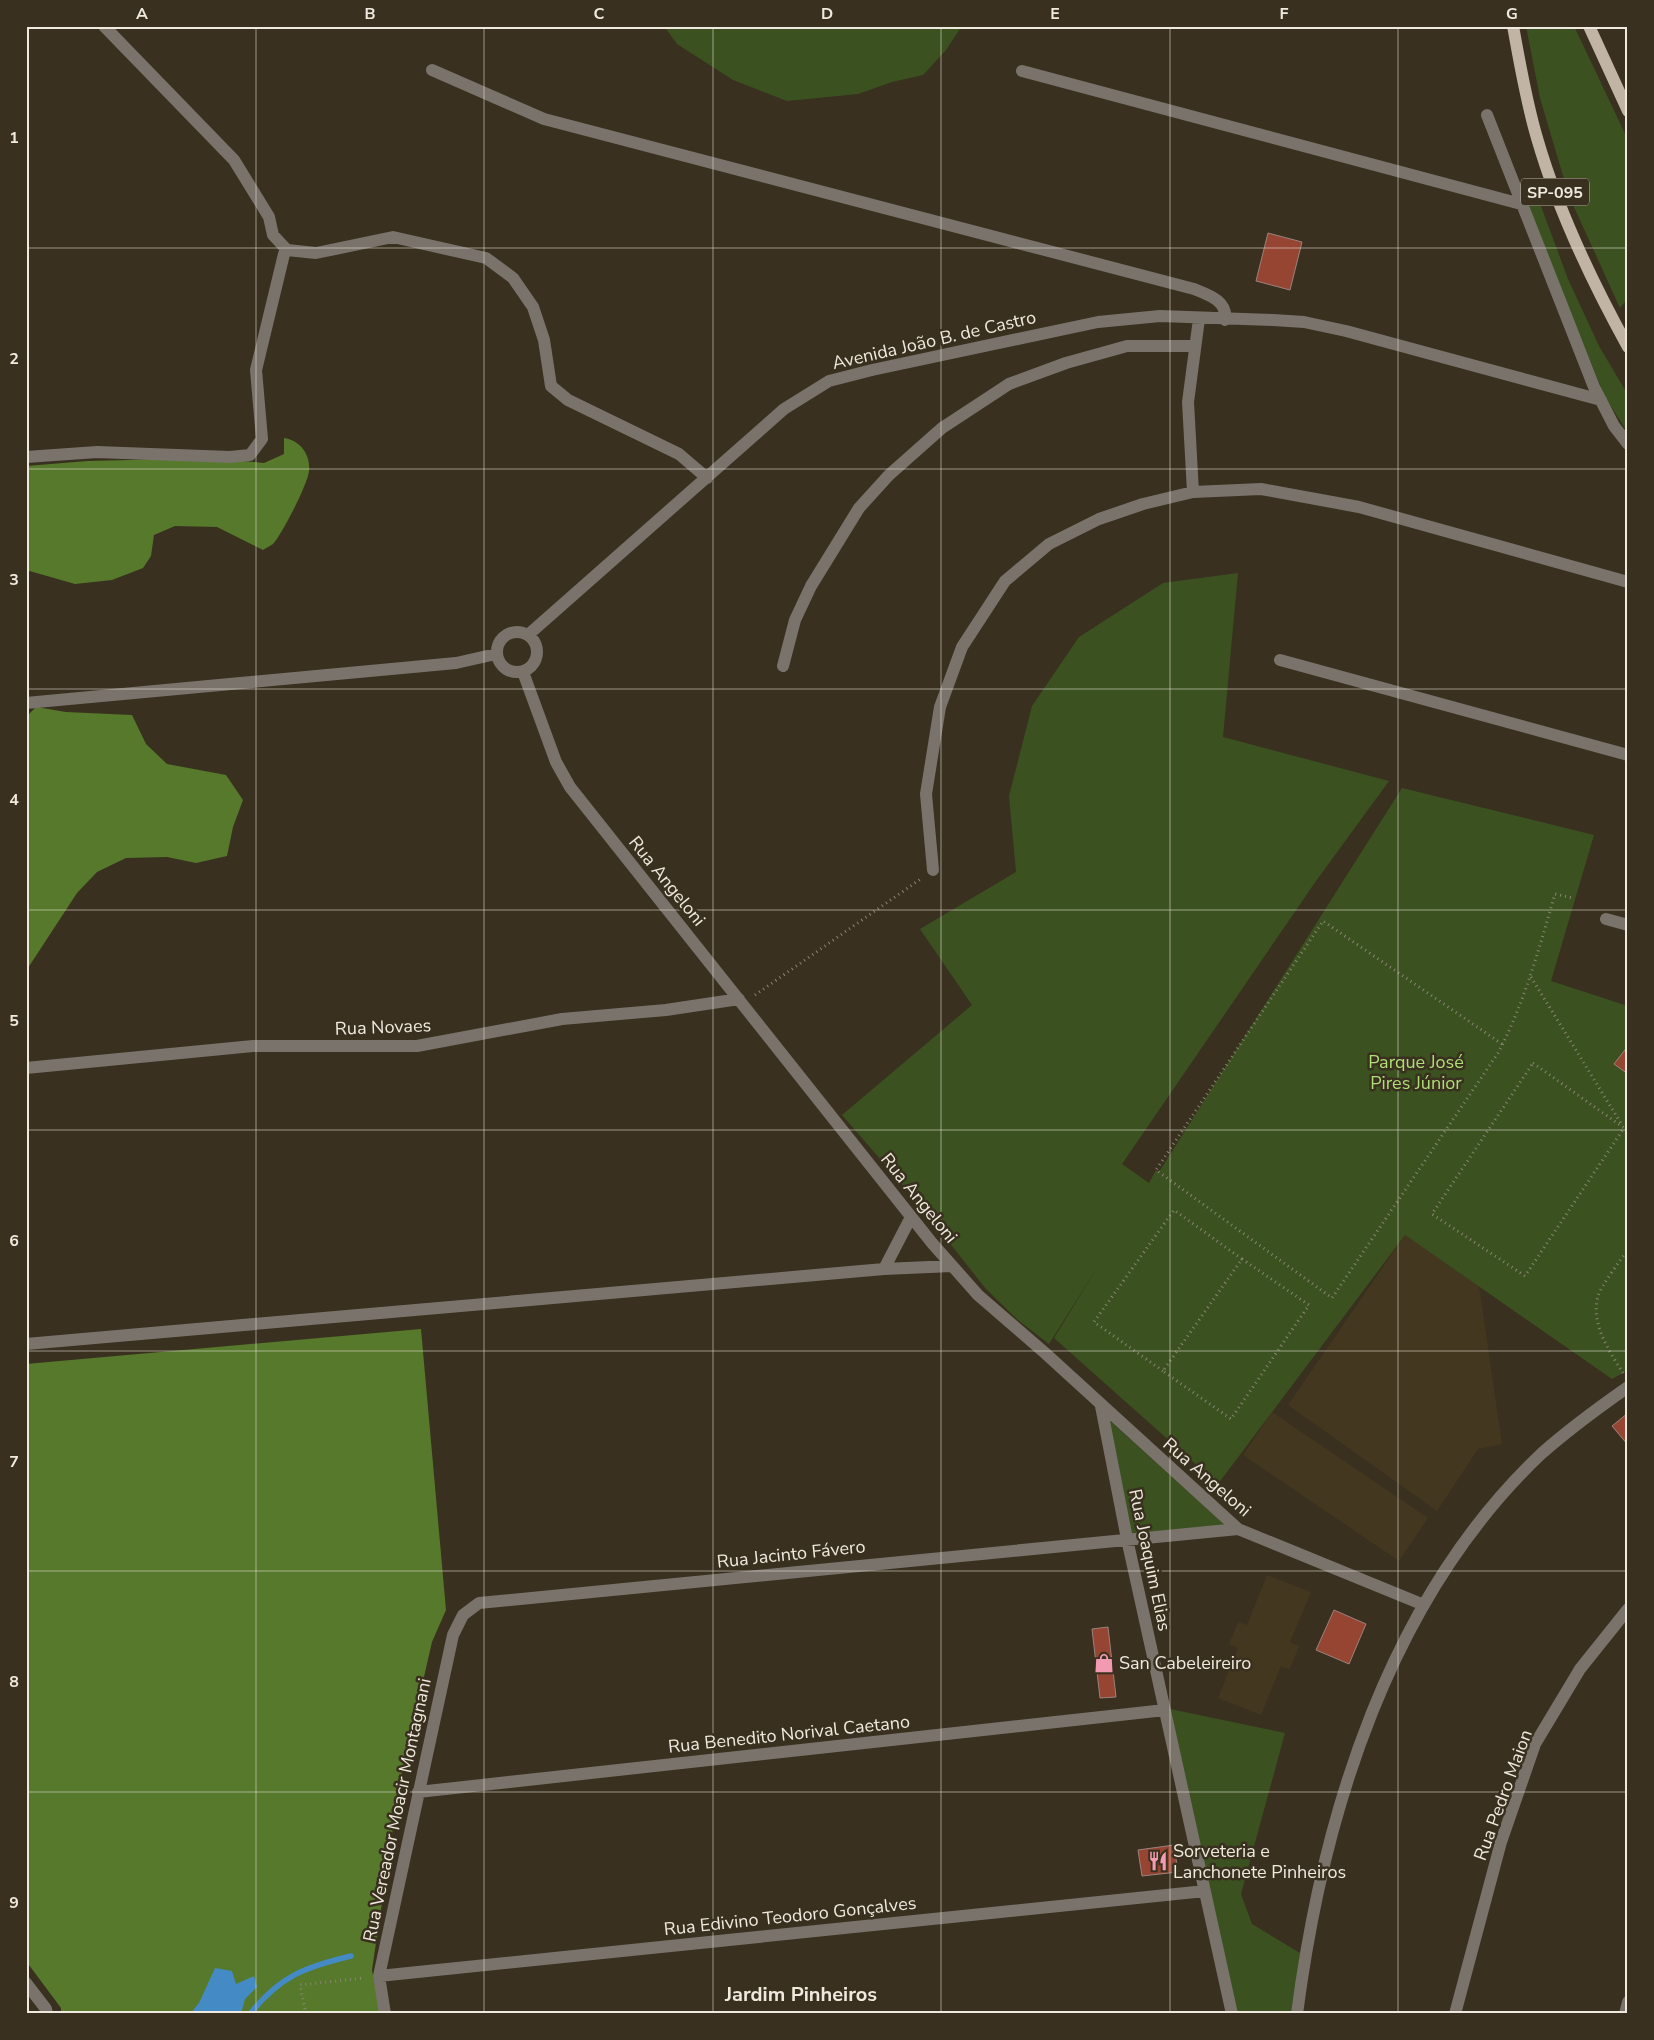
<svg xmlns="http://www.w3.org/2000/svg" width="1654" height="2040" viewBox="0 0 1654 2040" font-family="'Nunito Sans',sans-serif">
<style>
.built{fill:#43371f}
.green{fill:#3b5220}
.forest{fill:#56792b}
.water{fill:#448ac4}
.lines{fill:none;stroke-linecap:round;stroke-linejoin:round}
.stream{stroke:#448ac4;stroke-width:5.5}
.building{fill:#954532;stroke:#9b837d}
.path{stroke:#8b8475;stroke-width:3;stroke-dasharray:1 4;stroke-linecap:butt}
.minor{stroke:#79736b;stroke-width:12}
.major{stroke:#c1b4a4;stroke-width:12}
.grid{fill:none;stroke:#efe9de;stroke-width:1;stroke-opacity:0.55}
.labels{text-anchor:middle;stroke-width:5;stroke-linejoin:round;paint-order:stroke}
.shield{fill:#39301f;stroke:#b8b2a5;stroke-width:1}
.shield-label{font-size:16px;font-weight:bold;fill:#efe9de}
.street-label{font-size:18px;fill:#efe9de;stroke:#39301f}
.park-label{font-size:18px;fill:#aede76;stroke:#39301f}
.poi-label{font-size:18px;fill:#efe9de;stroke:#39301f;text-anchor:start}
.quarter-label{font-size:20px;font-weight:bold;fill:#efe9de;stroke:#39301f}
.neatline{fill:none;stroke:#efe9de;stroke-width:2}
.grid-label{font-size:16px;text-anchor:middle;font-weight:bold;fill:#efe9de}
</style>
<rect width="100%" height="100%" fill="#39301f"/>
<path class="built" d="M1405 1235 1479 1286 1502 1444 1478 1449 1437 1511 1288 1405Z
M1272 1412 1428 1518 1399 1561 1243 1455Z
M1267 1575 1311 1592 1290 1642 1299 1646 1290 1669 1281 1666 1261 1715 1218 1698 1238 1648 1229 1644 1238 1622 1247 1625Z"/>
<path class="green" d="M664 26H962L946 50 923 75 892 82 858 94 787 101 733 80 677 44Z
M1526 26H1574L1628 140V298L1620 308 1569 196 1540 98Z
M1538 198 1568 279 1599 346 1628 395V433L1605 397 1526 204 1531 199Z
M1238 573 1223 737 1389 781 1316 881 1122 1164 1149 1183 1156 1170 1159 1172 1402 788 1594 835 1551 981 1628 1006V1370L1612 1379 1405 1235 1218 1484 1054 1338 1100 1263 1049 1344 1018 1320 986 1289 914 1198 842 1115 972 1005 920 929 1016 872 1009 796 1032 706 1079 637 1163 583Z
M1109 1420 1226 1526 1131 1533Z
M1170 1709 1285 1733 1241 1894 1252 1924 1300 1953 1293 2014H1237Z"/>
<path class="forest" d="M284 438C300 440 311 455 309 471 308 484 282 534 273 544 270 546 266 548 263 550L217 527 175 526 154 535 151 556 143 568 112 580 75 584 26 570V466L88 461 211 458 264 463 284 454Z
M36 707 66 712 132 715 146 744 167 764 226 775 243 800 233 827 227 856 196 863 167 857 126 858 97 872 77 893 26 971V717Z
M421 1329 446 1610 432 1642 400 1781 372 1970 380 2014H61V2008L26 1961V1364Z"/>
<path class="water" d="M215 1968 232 1971 236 1984 254 1976 257 1987 245 1999 241 2014H190L199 2003Z"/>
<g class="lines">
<path class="stream" d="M250 2014C280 1976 305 1967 351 1956"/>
</g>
<path class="building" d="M1268 233 1302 242 1290 290 1256 281Z
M1628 1046V1074L1614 1064Z
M1628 1413V1445L1612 1426Z
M1334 1610 1366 1624 1349 1664 1316 1650Z
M1108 1627 1116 1697 1100 1698 1092 1629Z
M1174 1845 1178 1872 1142 1876 1138 1850Z"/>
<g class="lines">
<path class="path" d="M1531 977 1622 1125
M755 995 922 878
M1502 1044 1323 921 1156 1170 1332 1298 1498 1053C1525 1002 1539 948 1555 894L1573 898
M1533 1063 1624 1128 1525 1276 1432 1214Z
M1242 1259 1309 1305 1231 1419 1163 1371Z
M1163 1371 1094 1322 1174 1210 1242 1259
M1623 1373C1610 1352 1590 1324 1598 1296 1601 1286 1621 1259 1628 1250
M306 2014 300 1985 364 1978"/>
<path class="minor" d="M104 26 234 160 269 217 273 235 287 250 316 253 393 237 486 258 513 278 533 307 544 340 551 386 568 400 679 454 707 478
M432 70 544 119 1194 289C1209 295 1228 301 1225 320
M1022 71 1521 204
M1487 115 1594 387 1614 426 1628 444
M26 457 97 452 230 457 250 455 262 439 256 370 284 254 287 250
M1193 492 1188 402 1199 319
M497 652a20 20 0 1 1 40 0a20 20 0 1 1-40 0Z
M528 635 784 409 829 381 872 370 1098 322 1160 316 1273 320 1304 322 1346 331 1601 400
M1280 660 1628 755
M783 666 795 620 811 586 859 508 889 475 942 428 1009 384 1066 363 1127 346H1195
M523 672 556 762 570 787 932 1243 978 1295 1045 1353 1238 1529 1424 1605
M26 703 456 663 496 654
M933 870 926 794 940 707 962 647 1005 581 1049 544 1099 519 1143 504 1193 492 1261 489 1359 507 1628 582
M1606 919 1628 925
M26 1068 253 1046H417L562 1019 666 1010 739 999
M884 1269 911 1217
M26 1344 884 1269 952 1266
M1101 1406 1127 1539 1232 2014
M418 1792 1165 1710
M379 1976 1205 1891
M26 1983 46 2009 47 2014
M385 2014 379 1976 453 1635 463 1615 479 1603 1238 1529
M1297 2014C1323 1813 1390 1597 1541 1454 1568 1430 1598 1408 1628 1387
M1455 2014 1501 1842 1535 1744 1580 1669 1628 1609
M1625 2014 1628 2002"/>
<path class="major" d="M1513 26C1520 64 1526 101 1537 138 1558 211 1591 280 1628 347
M1589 26 1628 111"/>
</g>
<path class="grid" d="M256 26V2014M484 26V2014M713 26V2014M941 26V2014M1170 26V2014M1398 26V2014M26 248H1628M26 469H1628M26 689H1628M26 910H1628M26 1130H1628M26 1351H1628M26 1571H1628M26 1792H1628"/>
<defs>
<symbol id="shop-bare" viewBox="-9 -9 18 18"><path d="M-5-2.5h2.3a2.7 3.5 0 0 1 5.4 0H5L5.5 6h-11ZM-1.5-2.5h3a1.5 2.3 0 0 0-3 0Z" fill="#f19ab2" stroke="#39301f" stroke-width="2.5" paint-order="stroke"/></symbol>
<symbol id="restaurant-bare" viewBox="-9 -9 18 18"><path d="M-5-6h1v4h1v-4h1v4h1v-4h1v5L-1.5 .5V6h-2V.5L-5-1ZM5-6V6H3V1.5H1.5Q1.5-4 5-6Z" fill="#f19ab2" stroke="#39301f" stroke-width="2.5" paint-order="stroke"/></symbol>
</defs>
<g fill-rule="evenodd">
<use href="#shop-bare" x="1090" y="1649" width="28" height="28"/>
<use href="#restaurant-bare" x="1144" y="1847" width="28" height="28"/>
</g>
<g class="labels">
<rect class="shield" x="1521" y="178.5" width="68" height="27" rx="4"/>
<g class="shield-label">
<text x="1555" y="198">SP-095</text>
</g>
<g class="street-label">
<text transform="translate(934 340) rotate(-13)" y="6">Avenida João B. de Castro</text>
<text transform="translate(667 881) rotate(51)" y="6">Rua Angeloni</text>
<text transform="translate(383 1027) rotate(-2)" y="6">Rua Novaes</text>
<text transform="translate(919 1198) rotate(51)" y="6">Rua Angeloni</text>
<text transform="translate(1207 1477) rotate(41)" y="6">Rua Angeloni</text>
<text transform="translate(791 1554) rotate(-6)" y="6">Rua Jacinto Fávero</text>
<text transform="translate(1150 1560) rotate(78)" y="6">Rua Joaquim Elias</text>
<text transform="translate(789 1734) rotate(-6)" y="6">Rua Benedito Norival Caetano</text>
<text transform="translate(1503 1795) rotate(-70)" y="6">Rua Pedro Maion</text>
<text transform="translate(397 1810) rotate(-78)" y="6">Rua Vereador Moacir Montagnani</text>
<text transform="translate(790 1916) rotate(-6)" y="6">Rua Edivino Teodoro Gonçalves</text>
</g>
<g class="park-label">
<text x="1416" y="1068">Parque José<tspan x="1416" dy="21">Pires Júnior</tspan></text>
</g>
<g class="poi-label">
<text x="1119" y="1669">San Cabeleireiro</text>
<text x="1173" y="1857">Sorveteria e<tspan x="1173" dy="21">Lanchonete Pinheiros</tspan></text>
</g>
<g class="quarter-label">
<text x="801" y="2001">Jardim Pinheiros</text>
</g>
</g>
<rect width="1654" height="2040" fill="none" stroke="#39301f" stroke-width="55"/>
<rect x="28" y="28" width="1598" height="1984" class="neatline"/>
<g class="grid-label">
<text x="142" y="19">A</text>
<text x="370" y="19">B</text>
<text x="599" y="19">C</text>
<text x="827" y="19">D</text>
<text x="1055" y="19">E</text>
<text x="1284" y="19">F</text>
<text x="1512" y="19">G</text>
<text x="14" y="143">1</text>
<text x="14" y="364">2</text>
<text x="14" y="585">3</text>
<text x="14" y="805">4</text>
<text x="14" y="1026">5</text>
<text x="14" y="1246">6</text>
<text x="14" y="1467">7</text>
<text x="14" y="1687">8</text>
<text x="14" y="1908">9</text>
</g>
</svg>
